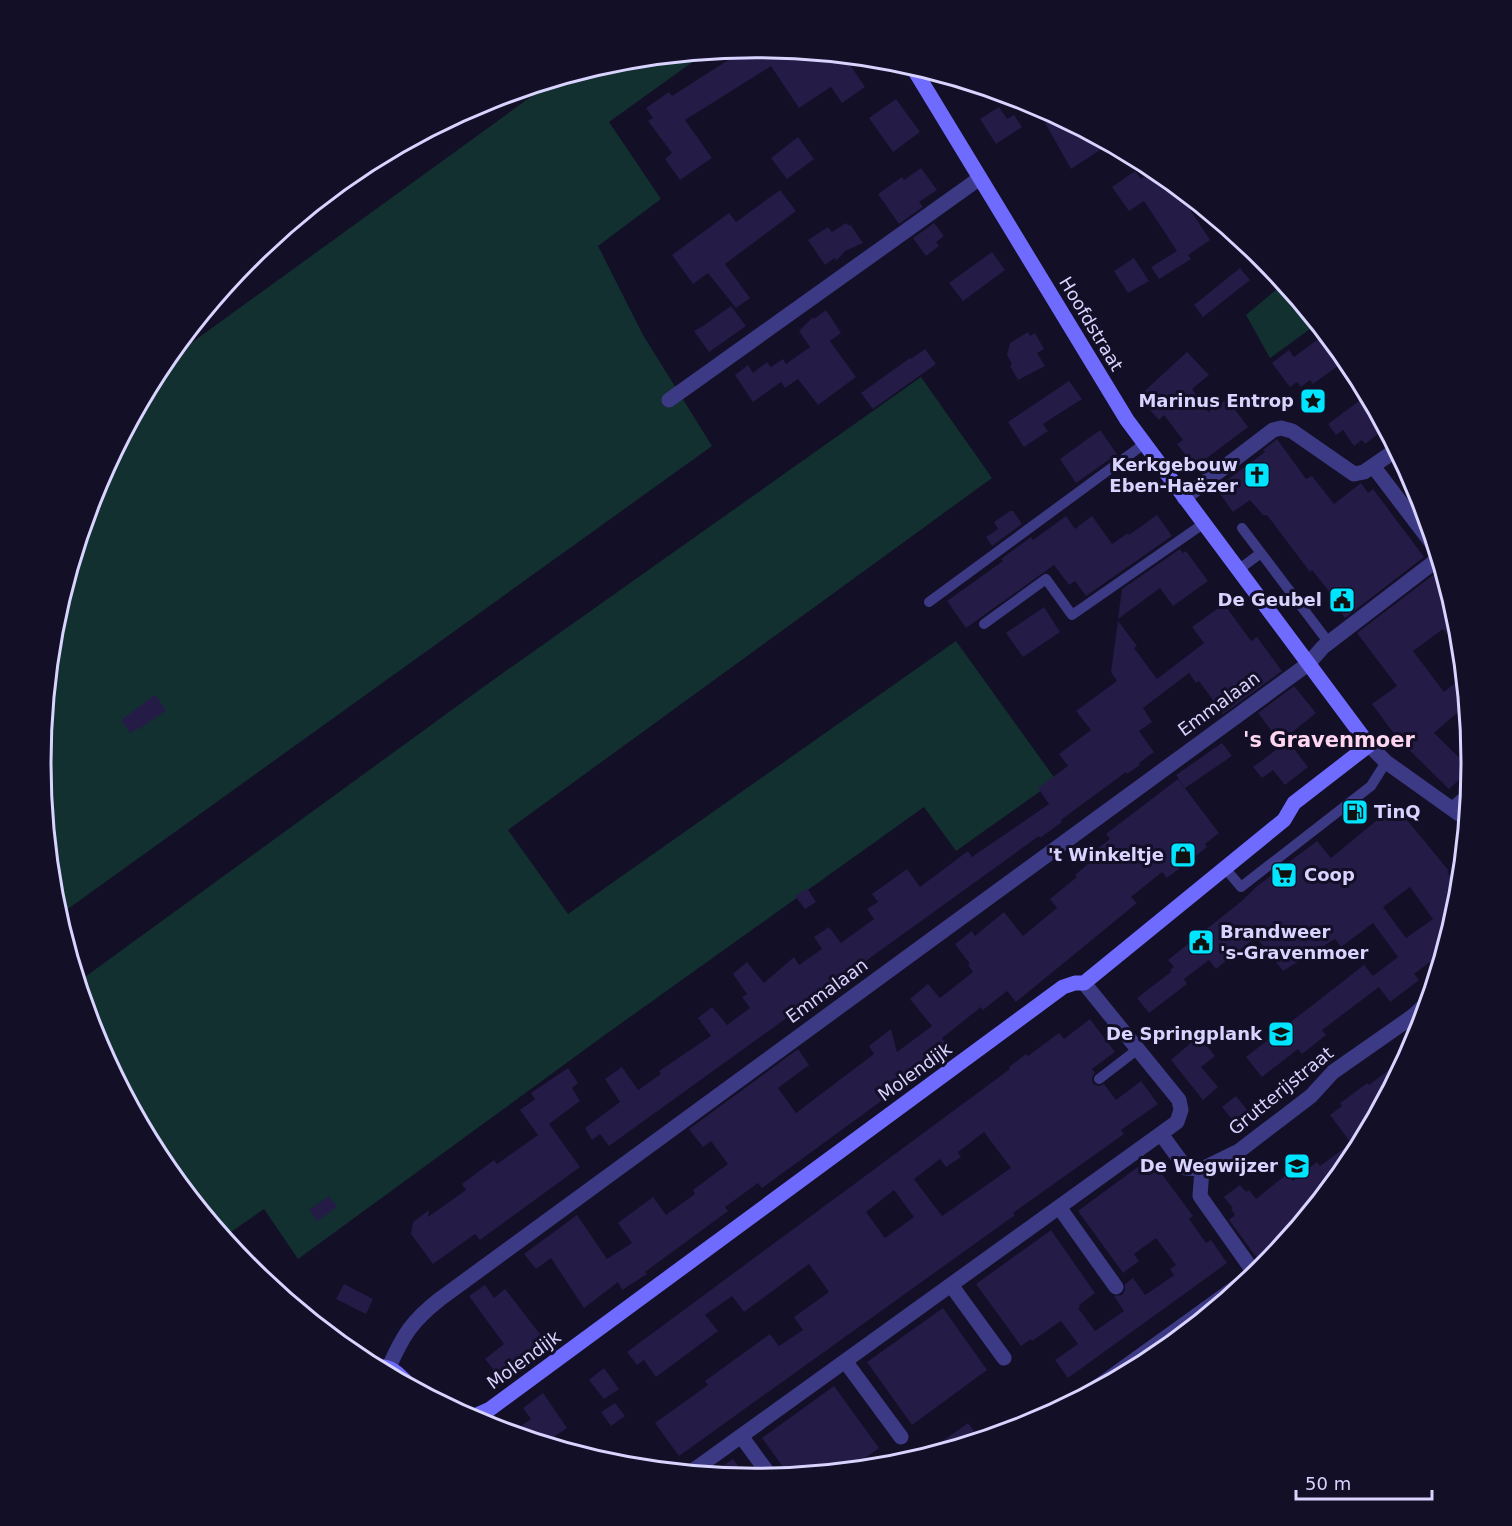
<svg xmlns="http://www.w3.org/2000/svg" width="1512" height="1526" viewBox="0 0 1512 1526" font-family="'DejaVu Sans',sans-serif">
<style>
.green{fill:#12302f}
.building{fill:#241b47;fill-rule:evenodd}
.lines{fill:none;stroke-linecap:round;stroke-linejoin:round}
.lane{stroke:#3d3a85;stroke-width:10}
.street{stroke:#3d3a85;stroke-width:15}
.secondary{stroke:#6f6bff;stroke-width:15}
.labels{text-anchor:middle;stroke-width:6;stroke-linejoin:round;paint-order:stroke}
.street-label{font-size:18px;fill:#d9d4ff;stroke:#130f26}
.poi-label{font-size:18px;font-weight:bold;fill:#d9d4ff;stroke:#130f26;text-anchor:end}
.quarter-label{font-size:21px;font-weight:bold;fill:#ffd6f0;stroke:#130f26}
.rim{fill:none;stroke:#d9d4ff;stroke-width:3}
</style>
<rect width="100%" height="100%" fill="#130f26"/>
<path class="green" d="M705 53 609 122 661 199 598 246 643 335 712 446 58 916 54 902 41 763 54 623 95 489 161 365 554 80 617 61Z
M1241 240 1262 257 1317 324 1270 358 1246 315 1277 289Z
M921 377 992 478 508 830 568 914 956 641 1056 780 956 851 924 807 602 1037 298 1259 264 1209 224 1237 161 1160 95 1036 78 982 493 680Z"/>
<path class="building" d="M747 48H756L844 56 865 87 842 103 831 87 799 108 771 66 685 120 712 158 680 180 665 159 672 153 648 121 653 118 646 108 669 92 672 96Z
M896 99 920 132 893 152 869 118Z
M1035 105 1095 137 1109 144 1071 169Z
M999 107 1007 119 1014 115 1022 127 996 144 980 119Z
M798 137 814 159 787 179 771 158Z
M921 168 937 190 919 202 923 207 899 224 878 194 902 177 904 180Z
M1155 169 1174 185 1210 240 1188 255 1191 259 1159 279 1151 267 1177 251 1144 201 1129 211 1112 187 1135 171 1141 179Z
M780 190 796 211 725 264 750 298 736 308 708 273 693 284 672 255 729 213 736 222Z
M846 223 849 226 850 224 863 243 845 251 836 261 835 258 825 265 808 240 828 227 832 232Z
M934 223 944 236 936 242 939 246 926 256 913 238Z
M992 252 1005 270 963 301 949 283Z
M1134 258 1149 281 1128 293 1114 271Z
M1240 268 1250 280 1203 317 1194 305Z
M731 306 746 326 709 352 694 331 703 326Z
M826 310 841 333 830 341 856 377 818 405 798 379 785 388 781 382 753 402 735 375 748 365 753 373 767 362 771 367 783 359 786 364 810 347 799 331 813 317 814 319Z
M1028 332 1030 336 1035 333 1044 349 1037 353 1045 366 1018 380 1010 366 1012 364 1007 355 1010 343Z
M1325 334 1346 360 1313 384 1310 380 1301 387 1297 382 1290 387 1272 363 1289 350 1294 357Z
M925 349 936 364 873 409 861 393 910 358 911 359Z
M1187 352 1209 375 1192 389 1208 412 1227 399 1248 427 1195 467 1177 444 1183 440 1164 415 1159 420 1138 397Z
M1069 381 1082 399 1043 424 1048 431 1024 447 1008 422Z
M1367 395 1385 429 1365 444 1362 440 1354 446 1343 430 1336 435 1328 424Z
M1100 430 1117 454 1076 483 1060 459Z
M1277 439 1306 479 1312 476 1334 504 1361 483 1368 493 1373 489 1424 557 1345 618 1330 597 1332 595 1312 570 1310 572 1267 515H1263L1250 500 1233 512 1216 488 1265 452 1263 450Z
M1010 511H1013L1022 524 992 546 986 537 998 529 994 522Z
M1157 515 1172 536 1086 596 1075 581 1069 585 1054 565 966 628 947 601 1003 561 1001 559 1031 537 1033 540 1066 516 1075 529 1092 516 1112 544 1128 533 1129 535Z
M1180 549 1183 553 1186 551 1208 581 1173 606 1160 588 1118 619 1122 589Z
M1441 569 1458 630 1449 637 1443 629 1413 651 1444 692 1463 676 1466 705 1434 733 1471 769 1449 789 1398 739 1372 704 1397 686 1357 633Z
M1224 604 1251 641 1257 637 1282 671 1223 714 1199 681 1196 683 1189 673 1143 708 1152 722 1139 731 1154 752 1139 763 1140 765 1127 774 1126 772 1061 820 1062 822 1040 838 1039 836 609 1146 600 1134 592 1140 585 1128 620 1102 605 1079 622 1067 638 1090 661 1074 659 1071 711 1036 698 1018 712 1007 727 1025 750 1008 742 997 747 994 733 974 747 962 764 983 794 957 799 965 822 949 814 937 829 927 841 943 874 919 867 909 878 902 872 894 907 869 920 887 968 851 972 857 1049 804 1038 788 1068 766 1059 754 1091 730 1076 711 1117 681 1111 672 1118 621 1137 646 1134 648 1157 679 1204 643 1192 627Z
M1044 607 1060 632 1023 657 1006 633Z
M1294 686 1316 713 1280 742 1258 713Z
M155 695 166 710 139 729 138 728 130 733 121 720Z
M1288 741 1308 767 1285 785 1273 770 1262 778 1253 767Z
M1222 743 1232 756 1185 788 1176 775Z
M1178 779 1219 833 1205 844 1207 847 1167 878 1162 872 1131 897 1137 903 1016 1002 1007 991 983 1010 981 1007 942 1038 948 1047 943 1049 947 1054 921 1072 917 1066 895 1091 762 1188 758 1183 725 1207 728 1211 645 1272 647 1274 622 1290 618 1282 584 1308 551 1258 536 1269 524 1254 577 1215 607 1259 632 1243 618 1223 653 1197 666 1215 695 1194 693 1190 728 1164 711 1141 703 1147 689 1129 798 1049 809 1065 778 1088 796 1113 874 1054 869 1046 891 1029 897 1052 932 1026 910 999 928 984 940 998 973 972 968 965 970 964 955 944 972 931 975 936 1004 912 1023 936 1057 908 1050 899 1077 877 1075 875 1088 864 1084 859 1110 839 1106 834Z
M1393 803 1449 871 1447 872 1459 888 1458 903 1443 952 1414 974 1419 980 1390 1002 1379 987 1322 1030 1326 1035 1302 1054 1298 1049 1262 1077 1246 1057 1364 965 1373 976 1398 957 1373 923 1341 947 1335 939 1283 971 1256 937 1216 969 1209 960 1184 979 1187 984 1149 1013 1137 998 1171 972 1170 970 1174 967 1168 960 1243 900 1256 887 1317 841 1331 858 1382 816 1380 814ZM1410 887 1433 919 1406 938 1383 907Z
M807 888 816 902 805 909 795 896Z
M1090 1019 1115 1052 1092 1069 1095 1073 1092 1077 1093 1084 1099 1086 1104 1084 1116 1100 1141 1081 1158 1104 1121 1130 1124 1134 1013 1213 1015 1215 679 1456 655 1423 708 1385 705 1381 770 1334 779 1346 803 1330 794 1317 829 1292 809 1264 744 1312 732 1296 705 1315 718 1331 656 1377 644 1360 637 1365 627 1352 1010 1069 1009 1067 1026 1054 1028 1056 1059 1033 1064 1039ZM984 1132 1011 1168 942 1216 914 1179 940 1159 946 1167 961 1157 958 1152ZM894 1190 914 1217 885 1238 866 1212Z
M1199 1036 1215 1056 1201 1067 1218 1087 1203 1100 1171 1060Z
M1407 1056 1350 1161 1284 1242 1276 1248 1274 1245 1257 1258 1229 1220 1235 1215 1231 1209 1233 1208 1224 1197 1240 1185 1246 1192 1249 1190 1256 1199 1287 1174 1293 1181 1317 1162 1320 1166 1351 1143 1330 1115 1342 1106 1340 1103 1346 1099 1367 1083 1369 1085Z
M568 1068 578 1083 572 1088 580 1101 549 1124 580 1167 480 1240 475 1234 433 1264 411 1234 413 1222 429 1210 428 1217 466 1190 462 1184 494 1160 497 1164 538 1135 520 1110 535 1099 531 1093Z
M1236 1096 1248 1111 1234 1122 1222 1107Z
M1150 1158 1193 1216 1189 1219 1206 1243 1211 1240 1227 1263 1068 1378 1055 1360 1078 1344 1061 1321 1032 1341 1031 1339 1021 1346 976 1284 1051 1230 1095 1293 1079 1305 1080 1307 1078 1308 1095 1331 1124 1311 1114 1296 1122 1295 1125 1290V1284L1133 1278 1145 1295 1160 1285 1174 1275 1170 1269 1176 1265 1156 1238 1134 1254 1139 1261 1123 1273 1078 1211Z
M329 1196 337 1207 317 1221 309 1210Z
M344 1284 373 1299 366 1314 336 1299Z
M485 1285 494 1298 505 1289 547 1343 501 1379 485 1359 504 1344 469 1296Z
M943 1308 987 1370 912 1425 867 1362Z
M604 1368 619 1389 604 1399 589 1380Z
M834 1386 879 1448 850 1469 789 1475 762 1438Z
M543 1393 567 1428 545 1443 511 1433 531 1419 523 1408Z
M615 1403 625 1416 611 1426 601 1412Z
M968 1423 980 1439 927 1455 926 1453Z
M733 1459 747 1478 711 1474Z"/>
<g class="lines">
<path class="lane" d="M1261 553 1329 643
M1238 570 1261 553 1242 528
M929 602 1144 444
M984 624 1046 579 1072 615 1203 524
M1224 867 1241 887 1371 786 1386 762
M1099 1079 1138 1049"/>
<path class="street" d="M669 400 980 178
M1373 466 1434 546
M1184 498 1273 430 1281 428 1292 431 1354 474 1364 472 1396 450
M1369 745 1386 762 1466 819
M1453 809 1468 796
M1161 1134 1186 1168 1202 1169 1239 1151 1311 1096 1333 1072 1413 1016 1427 1003
M1059 1207 1116 1287
M951 1285 1004 1358
M845 1361 901 1437
M389 1367C403 1335 412 1321 440 1299L1308 664 1323 647 1438 559
M1090 1392 1247 1279 1253 1271 1200 1196 1202 1169
M741 1436 771 1477
M691 1472 1177 1122 1181 1110 1179 1100 1084 983"/>
<path class="secondary" d="M375 1367C391 1365 399 1374 409 1385
M470 1418 490 1409 1063 987 1075 983H1084L1284 820 1294 803 1369 745 1127 420 912 66"/>
</g>
<defs>
<symbol id="sight-square" viewBox="-11 -11 22 22"><rect x="-9" y="-9" width="18" height="18" rx="4" fill="#00e5ff" stroke="#130f26"/><path d="M0-6L1.8-2.2L6-1.7L2.9 1.2L3.7 5.4L0 3.3L-3.7 5.4L-2.9 1.2L-6-1.7L-1.8-2.2Z" fill="#111"/></symbol>
<symbol id="church-square" viewBox="-11 -11 22 22"><rect x="-9" y="-9" width="18" height="18" rx="4" fill="#00e5ff" stroke="#130f26"/><path d="M-1.2-6h2.4v3.5h3.3v2.4h-3.3V6h-2.4V-.1h-3.3v-2.4h3.3Z" fill="#111"/></symbol>
<symbol id="civic-square" viewBox="-11 -11 22 22"><rect x="-9" y="-9" width="18" height="18" rx="4" fill="#00e5ff" stroke="#130f26"/><path d="M-.6-6.5H3V-4.5H.6V-3L4-1V1h2V6H-6V1h2V-1L-.6-3ZM-1.2 2.5V6h2.4V2.5Z" fill="#111"/></symbol>
<symbol id="fuel-square" viewBox="-11 -11 22 22"><rect x="-9" y="-9" width="18" height="18" rx="4" fill="#00e5ff" stroke="#130f26"/><path d="M-5.5-6h7V0h2V4h1.3V-2.5L3-4.5l.8-.8L6-3V5H2.5V1h-1V6h-7ZM-4.2-4.7v3.2H.2V-4.7Z" fill="#111"/></symbol>
<symbol id="shop-square" viewBox="-11 -11 22 22"><rect x="-9" y="-9" width="18" height="18" rx="4" fill="#00e5ff" stroke="#130f26"/><path d="M-5-2.5h2.3a2.7 3.5 0 0 1 5.4 0H5L5.5 6h-11ZM-1.5-2.5h3a1.5 2.3 0 0 0-3 0Z" fill="#111"/></symbol>
<symbol id="supermarket-square" viewBox="-11 -11 22 22"><rect x="-9" y="-9" width="18" height="18" rx="4" fill="#00e5ff" stroke="#130f26"/><path d="M-6-5.5h2.5l.6 2H6L4.5 2H-2.5L-4.4-4H-6ZM-1.5 3.2a1.3 1.3 0 1 0 .1 0ZM3 3.2a1.3 1.3 0 1 0 .1 0Z" fill="#111"/></symbol>
<symbol id="school-square" viewBox="-11 -11 22 22"><rect x="-9" y="-9" width="18" height="18" rx="4" fill="#00e5ff" stroke="#130f26"/><path d="M0-5L7-2L0 1L-7-2ZM-4 1L0 2.5L4 1V4Q0 6-4 4Z" fill="#111"/></symbol>
</defs>
<g fill-rule="evenodd">
<use href="#sight-square" x="1298" y="386" width="30" height="30"/>
<use href="#church-square" x="1242" y="460" width="30" height="30"/>
<use href="#civic-square" x="1327" y="585" width="30" height="30"/>
<use href="#fuel-square" x="1340" y="797" width="30" height="30"/>
<use href="#shop-square" x="1168" y="840" width="30" height="30"/>
<use href="#supermarket-square" x="1269" y="860" width="30" height="30"/>
<use href="#civic-square" x="1186" y="927" width="30" height="30"/>
<use href="#school-square" x="1266" y="1019" width="30" height="30"/>
<use href="#school-square" x="1282" y="1151" width="30" height="30"/>
</g>
<g class="labels">
<g class="street-label">
<text transform="translate(1091 324) rotate(59)" y="6">Hoofdstraat</text>
<text transform="translate(1219 704) rotate(-36)" y="6">Emmalaan</text>
<text transform="translate(827 991) rotate(-36)" y="6">Emmalaan</text>
<text transform="translate(915 1072) rotate(-36)" y="6">Molendijk</text>
<text transform="translate(1281 1091) rotate(-39)" y="6">Grutterijstraat</text>
<text transform="translate(524 1360) rotate(-36)" y="6">Molendijk</text>
</g>
<g class="poi-label">
<text x="1294" y="407">Marinus Entrop</text>
<text x="1238" y="471">Kerkgebouw<tspan x="1238" dy="21">Eben-Haëzer</tspan></text>
<text x="1322" y="606">De Geubel</text>
<text x="1374" y="818" text-anchor="start">TinQ</text>
<text x="1164" y="861">'t Winkeltje</text>
<text x="1304" y="881" text-anchor="start">Coop</text>
<text x="1220" y="938" text-anchor="start">Brandweer<tspan x="1220" dy="21">'s-Gravenmoer</tspan></text>
<text x="1262" y="1040">De Springplank</text>
<text x="1278" y="1172">De Wegwijzer</text>
</g>
<g class="quarter-label">
<text x="1329" y="747">'s Gravenmoer</text>
</g>
</g>
<path d="M0 0H1512V1526H0ZM51 763a705 705 0 1 1 1410 0a705 705 0 1 1-1410 0Z" fill="#130f26" fill-rule="evenodd"/>
<path class="rim" d="M51 763a705 705 0 1 1 1410 0a705 705 0 1 1-1410 0Z"/>
<path d="M1296 1490v9h136v-9" fill="none" stroke="#d9d4ff" stroke-width="3"/>
<text x="1305" y="1490" font-size="18" fill="#d9d4ff" stroke="#130f26" stroke-width="4.5" paint-order="stroke">50 m</text>
</svg>
